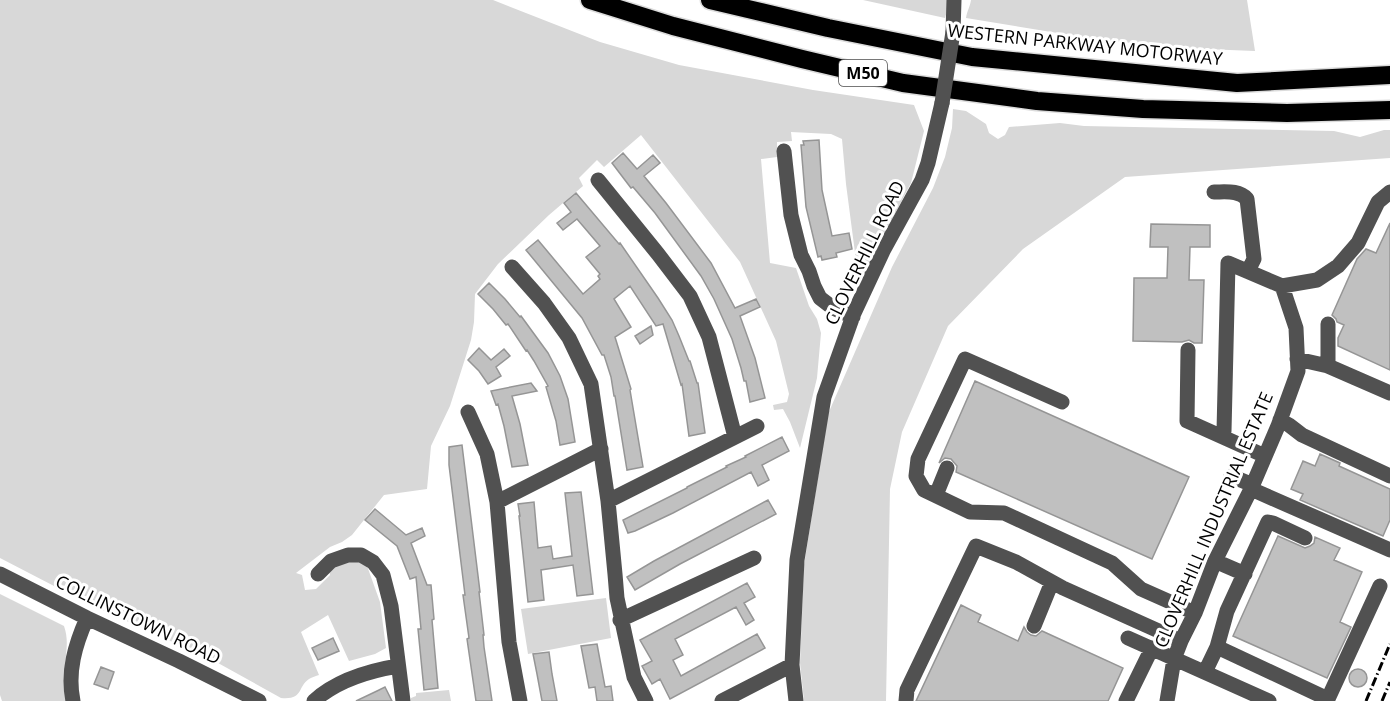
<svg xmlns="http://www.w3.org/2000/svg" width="1390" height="701" viewBox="0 0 1390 701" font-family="'Open Sans',sans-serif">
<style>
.green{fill:#d8d8d8}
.building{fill:#c0c0c0;stroke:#959595;stroke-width:1.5}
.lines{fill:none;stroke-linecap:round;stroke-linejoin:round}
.highway-casing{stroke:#dbdbdb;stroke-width:21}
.minor{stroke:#515151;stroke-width:15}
.highway{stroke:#000;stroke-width:18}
.rail{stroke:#000;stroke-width:3;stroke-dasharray:9 3 1.5 3;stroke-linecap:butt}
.minor-bridge{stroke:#515151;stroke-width:15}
.labels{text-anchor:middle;stroke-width:6;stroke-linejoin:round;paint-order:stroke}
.shield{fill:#fff;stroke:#4c4c4c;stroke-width:1.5}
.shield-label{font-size:16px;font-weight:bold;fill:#000}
.street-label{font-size:18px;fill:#000;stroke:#fff}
</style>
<rect width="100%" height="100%" fill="#fff"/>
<path class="green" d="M0 0H493L600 42 679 65 813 90 914 105 924 131 911 183 857 286V268L846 184 842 139 831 134 791 132 792 141 777 142V157L761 159 770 263 796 268 809 306 817 319 821 333 817 378 800 448 790 422 783 409 774 410 773 405 787 402 789 394 776 341 740 262 641 135 604 167 597 160 579 178 583 186 549 215 498 264 475 294 474 322 471 340 450 406 431 446 427 489 384 495 352 535 342 542 330 547 296 573 302 575 305 590 316 589 330 575 329 570 346 559 366 563 380 602 386 648 375 654 349 661 328 615 301 632 319 675C316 676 312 677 309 679 297 687 304 700 281 698L218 663 83 601 0 558Z
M863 0H947L948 7 945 18Z
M971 0H1247L1255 51 1179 48 1094 39 966 18C967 11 970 7 971 0Z
M953 109 966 111 986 124 989 133 998 139 1005 135 1009 127 1060 123 1084 126 1334 131 1360 137 1384 130H1390V158L1125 177 1023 249 948 326 902 432 890 489 886 701H804L800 663 804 565 828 414 892 267 933 188 945 157 952 128Z
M0 594 64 626C69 640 66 652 65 666 64 677 67 690 68 701H2L0 695Z
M606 598 611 638 528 654 521 609Z
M449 690 451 701H411V698L416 696V693Z"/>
<path class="building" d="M819 140 822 190 832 236 849 233 852 249 836 253 837 257 822 260 821 256 818 257 806 207 801 145H804L803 141Z
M623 153 637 169 653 155 660 163 644 176 666 203 711 263 735 308 756 299 760 307 740 316 755 358 765 398 750 402 746 381H744L741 368 732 339 714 299 701 276 655 213 633 187 631 188 612 163Z
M576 193 619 244 620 243 658 298 672 320 679 336 689 361H690L697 383H698L705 433 689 436 682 384 681 385 663 324 656 326 630 286 614 299 631 327 615 337 631 389 630 390 643 467 627 470 615 396H614L611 377 604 355H602L582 318 526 250 538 240 583 294 600 279 598 276 600 274 586 257 600 246 577 219 563 230 557 223 571 212 564 203Z
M1390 223V370L1338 346V338L1344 325 1337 322 1336 319 1332 315 1357 259 1366 249 1376 253Z
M1151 224 1210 225V247H1190L1189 280H1204L1202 343H1194L1189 340 1182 342 1133 341 1134 278H1167L1168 247H1150Z
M489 283 505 299 520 317 521 316 548 353 560 376 568 399 575 442 560 445 556 421 546 387 548 386 534 361 527 350 526 351 508 324 506 325 493 309 478 294Z
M651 326 653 335 640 344 635 336Z
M479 348 491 360 504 349 510 356 496 367 501 376 488 384 479 371 468 360Z
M975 381 1189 477 1152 559 956 472 957 466 951 459 945 458 939 463Z
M531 383 537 391 512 396 520 424 528 465 512 467 504 426 498 404 496 405 491 391Z
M782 437 789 451 762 465 769 480 758 486 751 472 673 513 635 531 628 533 623 520 687 488V487L727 467 726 466 746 457 745 456Z
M462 445 480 592H479L484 635H483L484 647 492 701H476L467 639 469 638 463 595H465L449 465V447Z
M1320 454 1340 463 1339 466 1390 489V520L1383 536 1300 500 1303 494 1291 489 1303 461 1315 466Z
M581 492 593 594 577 596 573 565 541 570 544 600 528 602 519 516H520L518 504 534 502 538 548 551 546 553 559 572 556 565 493Z
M768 500 776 514 680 564 635 590 627 577 654 561Z
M375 509 406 535 422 528 425 536 411 543 427 585H431L434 619 432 620 438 688 424 690 418 629H421L416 577 410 579 397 546 365 520Z
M1278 536 1305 548 1310 546 1314 543 1315 537 1340 548 1334 560 1362 572 1340 622 1351 627 1327 678 1233 636Z
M747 583 755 597 744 603 754 620 746 625 736 607 675 639 683 655 673 660 681 676 757 634 765 648 670 699 660 679 652 684 642 666 652 661 640 640Z
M961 605 981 615 978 622 1018 641 1024 627 1027 632 1031 635 1036 636 1042 631 1123 668 1108 701H916Z
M333 638 339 651 318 660 312 648Z
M597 644 605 687 611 686 613 701H597L595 687 589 688 581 646Z
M549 652 552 674 557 701H542L537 674 533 654Z
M101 667 114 672 108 689 94 684Z
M1349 678a9 9 0 1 1 18 0a9 9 0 1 1-18 0Z
M385 687 392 701H356L377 691Z"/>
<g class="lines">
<defs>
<path id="highway" d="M590 0 673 26 802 59 903 83 1037 101 1143 109 1287 113 1390 110
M710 0 828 28 972 57 1237 83 1390 75"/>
</defs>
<use href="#highway" class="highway-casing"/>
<path class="minor" d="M953 32 954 0
M784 151 791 215 801 255 809 271 814 286 820 298 833 308 853 317
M598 180 658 254 690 296 709 337 735 437
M1214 192C1226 192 1239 190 1247 199L1254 259 1248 271
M512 267 544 303 569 338 591 384 608 501 615 574 617 598 634 677 646 701
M1188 350 1187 421 1265 456
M1297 359 1328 366 1390 393
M1328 366V324
M1062 402 965 359 918 459 916 476 924 490 970 512 1004 513 1112 563 1141 589 1195 613
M468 412 487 454 497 502 509 642 520 701
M1280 420 1289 425 1302 435 1390 476
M1222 436 1224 431 1228 263 1282 286 1317 280 1338 266 1358 243 1378 202 1390 192
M1231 476 1253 485
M1251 489 1390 550
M936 495 947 468
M608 501 757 426
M497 502 601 449
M1215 561 1245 574
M0 574 87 618 179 661 259 701
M318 574 331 561 348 555H361L373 562 383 575 391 606 403 701
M620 620 754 558
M1034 626 1052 582
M1128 638 1269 701
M1217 647 1328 699
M1205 672 1217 647 1227 611 1268 522 1273 523 1305 538
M73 701C67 672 75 645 87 618
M314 701C337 680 368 671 398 666
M722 701 792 665
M796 701 792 665 797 560 824 397 854 313 883 251 922 180 928 163 942 103
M906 701 907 690 976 546 1016 562 1063 588 1181 641
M1126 701 1152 648
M1167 701 1174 659 1181 641 1195 613 1215 561 1251 489 1278 426 1298 371 1296 328 1282 286
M1327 701 1380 586"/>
<use href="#highway" class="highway"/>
<path class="rail" d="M1366 701 1390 644
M1382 701 1390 682"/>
<path class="minor-bridge" d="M942 103 953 32"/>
</g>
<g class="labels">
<rect class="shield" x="839" y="60" width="48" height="26" rx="4.5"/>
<g class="shield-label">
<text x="863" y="79">M50</text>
</g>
<g class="street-label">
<text transform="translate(1085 45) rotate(6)" y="6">WESTERN PARKWAY MOTORWAY</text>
<text transform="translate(865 253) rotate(-64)" y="6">CLOVERHILL ROAD</text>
<text transform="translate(1214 520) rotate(-67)" y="6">CLOVERHILL INDUSTRIAL ESTATE</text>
<text transform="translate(138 620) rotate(26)" y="6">COLLINSTOWN ROAD</text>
</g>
</g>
</svg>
